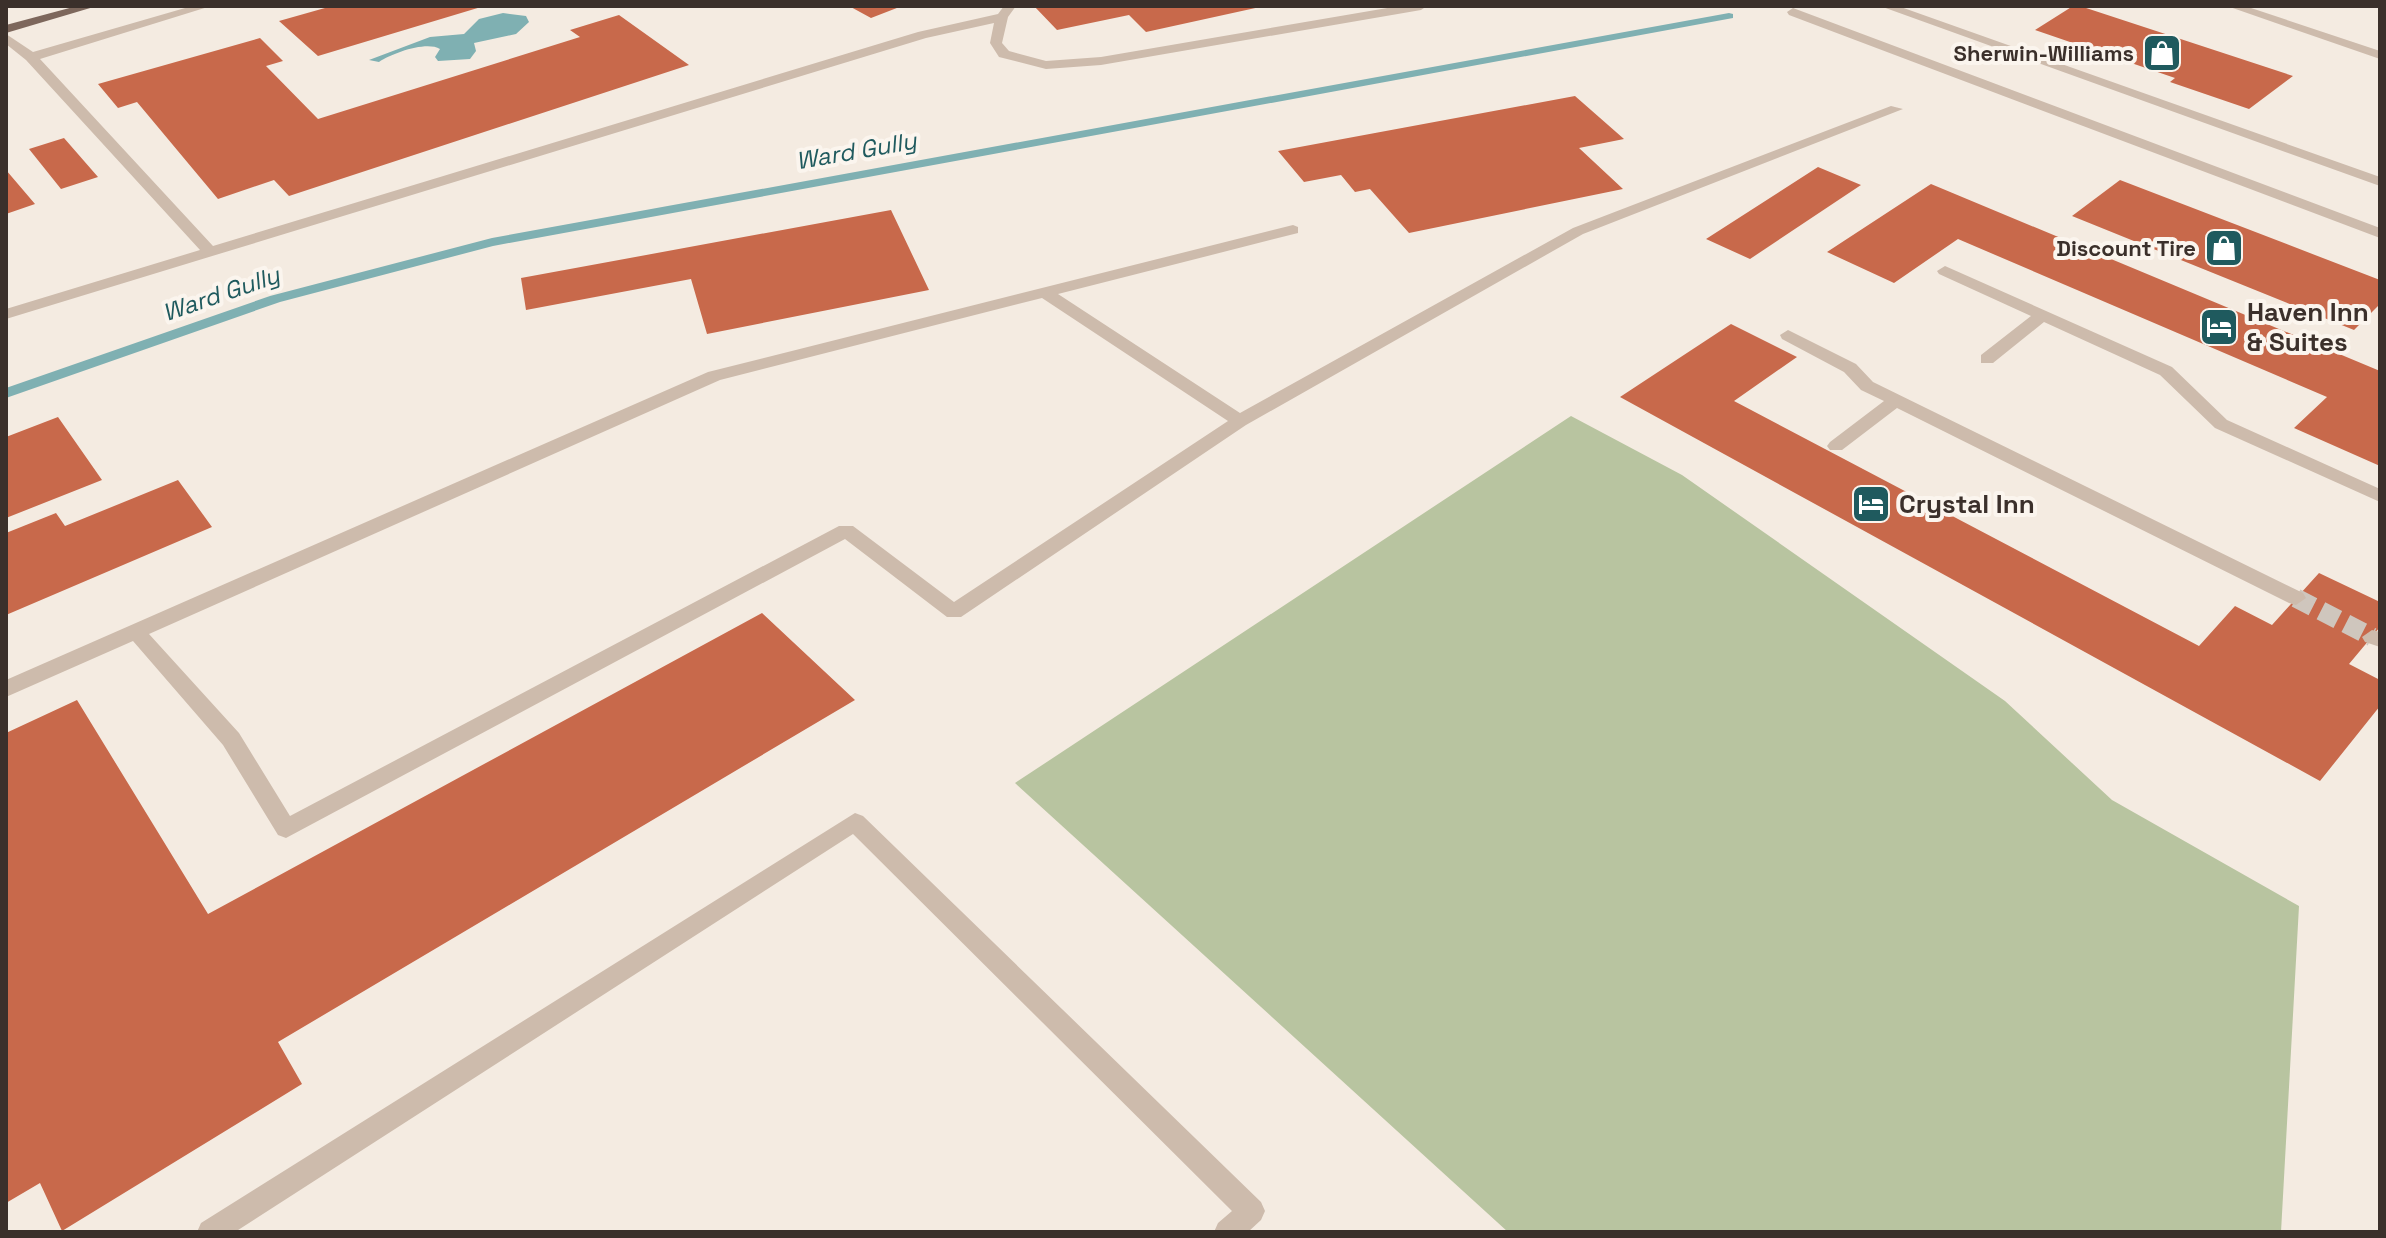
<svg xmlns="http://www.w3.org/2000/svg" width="2386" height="1238" viewBox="0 0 2386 1238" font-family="'Space Grotesk',sans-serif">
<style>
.green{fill:#b8c4a0}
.water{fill:#7fb0b2}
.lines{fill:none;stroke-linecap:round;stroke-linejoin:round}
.stream{fill:#7fb0b2;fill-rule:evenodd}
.building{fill:#c8694b}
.minor-tunnel{stroke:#cfc6bd;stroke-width:19;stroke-dasharray:19 9;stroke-linecap:butt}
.minor{fill:#cdbbac;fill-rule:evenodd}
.major{fill:#7d675c;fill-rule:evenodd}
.labels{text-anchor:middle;stroke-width:8;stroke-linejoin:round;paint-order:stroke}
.far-poi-label{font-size:22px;font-weight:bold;fill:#3b302b;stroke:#fbf5ee;text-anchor:end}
.far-water-label{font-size:24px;font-style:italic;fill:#1f5a5e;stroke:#fbf5ee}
.poi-label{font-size:26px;font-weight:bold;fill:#3b302b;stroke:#fbf5ee;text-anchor:start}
</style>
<rect width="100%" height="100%" fill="#f4ebe1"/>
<path class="green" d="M1571 416 1682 475 2005 701 2112 800 2299 906 2281 1232H1508L1015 783Z"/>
<path class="water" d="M503 13 526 16 529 22 516 34 474 43 476 51 470 59 438 61 435 57 440 49C426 41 393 53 379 62L369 60 430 37 464 34 479 19Z"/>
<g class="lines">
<path class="stream" d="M1729 13 1733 14V18L493 246 280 302 6 398V388L270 296 492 238Z"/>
</g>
<path class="building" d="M332 6H481V7L318 56 279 21Z
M849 6H902L871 18Z
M1034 6H1260V7L1146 32 1129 15 1057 30Z
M2073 6H2080L2293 76 2249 109 2170 82 2175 78 2035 30Z
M619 15 689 65 289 196 274 180 218 199 137 102 118 108 98 84 260 38 283 61 266 66 318 119 580 37 570 30Z
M1575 96 1624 139 1579 148 1623 189 1409 233 1370 189 1355 192 1341 175 1304 182 1278 151Z
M64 138 98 177 61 189 29 149Z
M1818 167 1861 185 1750 259 1706 239Z
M6 170 35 204 6 214Z
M2120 180 2380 280V304L2354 330 2072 216Z
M1931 184 2380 371V466L2294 428 2327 397 1958 239 1894 283 1827 252Z
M891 210 929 290 707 334 691 279 526 310 521 278Z
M1731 324 1797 357 1734 401 2199 646 2235 606 2272 625 2319 573 2380 602V627L2349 664 2380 680V706L2320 781 1620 397Z
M58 417 102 480 6 518V437Z
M178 480 212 527 6 615V533L56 513 65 526Z
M762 613 855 700 278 1042 302 1084 62 1231 40 1183 6 1203V733L77 700 208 914Z"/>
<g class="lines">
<path class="minor-tunnel" d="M2296 598 2372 637"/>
<path class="minor" d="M192 6H211L40 59 213 246 918 32 998 14 1004 6H1016L1008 17 1002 43 1009 51 1046 61 1101 57 1399 6H1427L1421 10 1101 65 1046 69 999 57 990 43 994 23 926 38 6 319V309L200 250 26 60 6 44V34L33 52Z
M1880 6H1898L2380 177V186Z
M2227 6H2245L2380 51V59Z
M1793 8 2380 228V238L1789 15 1787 12Z
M1891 106 1903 109 1583 234 1246 425 961 617H947L845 539 286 838 278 835 223 745 133 641 6 697V680L708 372 1293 225 1298 227V233L1058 294 1240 413 1573 228ZM1042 298 1228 421 954 602 853 526H839L290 816 239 733 149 634 720 380Z
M1945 266 2172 367 2227 420 2380 489V502L2215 428 2160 375 2044 322 1993 363H1981V355L2031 316 1939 274 1937 271Z
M1788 330 1856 364 1873 382 2303 593 2306 598 2296 605 2289 603 1897 408 1842 450H1830L1827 446 1830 442 1884 401 1861 390 1844 372 1782 339 1780 335Z
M2372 630 2380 632V647L2365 642 2362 637Z
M855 813 863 816 1261 1202 1265 1211 1261 1220 1248 1232H1214L1218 1223 1232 1211 853 834 235 1232H197L201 1223Z"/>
<path class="major" d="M77 6H97L6 33V25Z"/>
</g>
<defs>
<symbol id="shop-square" viewBox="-11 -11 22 22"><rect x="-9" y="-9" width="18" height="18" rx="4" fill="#1f5a5e" stroke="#fbf5ee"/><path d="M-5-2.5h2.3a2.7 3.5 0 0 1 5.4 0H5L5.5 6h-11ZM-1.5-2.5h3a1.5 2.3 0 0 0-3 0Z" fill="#fff"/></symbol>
<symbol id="hotel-square" viewBox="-11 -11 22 22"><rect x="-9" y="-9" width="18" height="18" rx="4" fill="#1f5a5e" stroke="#fbf5ee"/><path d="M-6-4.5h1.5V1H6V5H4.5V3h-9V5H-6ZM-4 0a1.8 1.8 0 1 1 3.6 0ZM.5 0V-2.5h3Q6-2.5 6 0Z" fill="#fff"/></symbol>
</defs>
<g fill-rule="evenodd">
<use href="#shop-square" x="2140" y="31" width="44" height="44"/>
<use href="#shop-square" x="2202" y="226" width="44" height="44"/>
<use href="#hotel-square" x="2197" y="305" width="44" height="44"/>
<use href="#hotel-square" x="1849" y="482" width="44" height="44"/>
</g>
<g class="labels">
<g class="far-poi-label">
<text x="2134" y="61">Sherwin-Williams</text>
<text x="2196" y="256">Discount Tire</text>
</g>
<g class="far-water-label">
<text transform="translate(856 151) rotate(-10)" y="8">Ward Gully</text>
<text transform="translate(221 294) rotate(-19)" y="8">Ward Gully</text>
</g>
<g class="poi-label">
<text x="2247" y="321">Haven Inn<tspan x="2247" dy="30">&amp; Suites</tspan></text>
<text x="1899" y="513">Crystal Inn</text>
</g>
</g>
<rect width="2386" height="1238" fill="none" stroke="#3b302b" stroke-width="16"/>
</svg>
